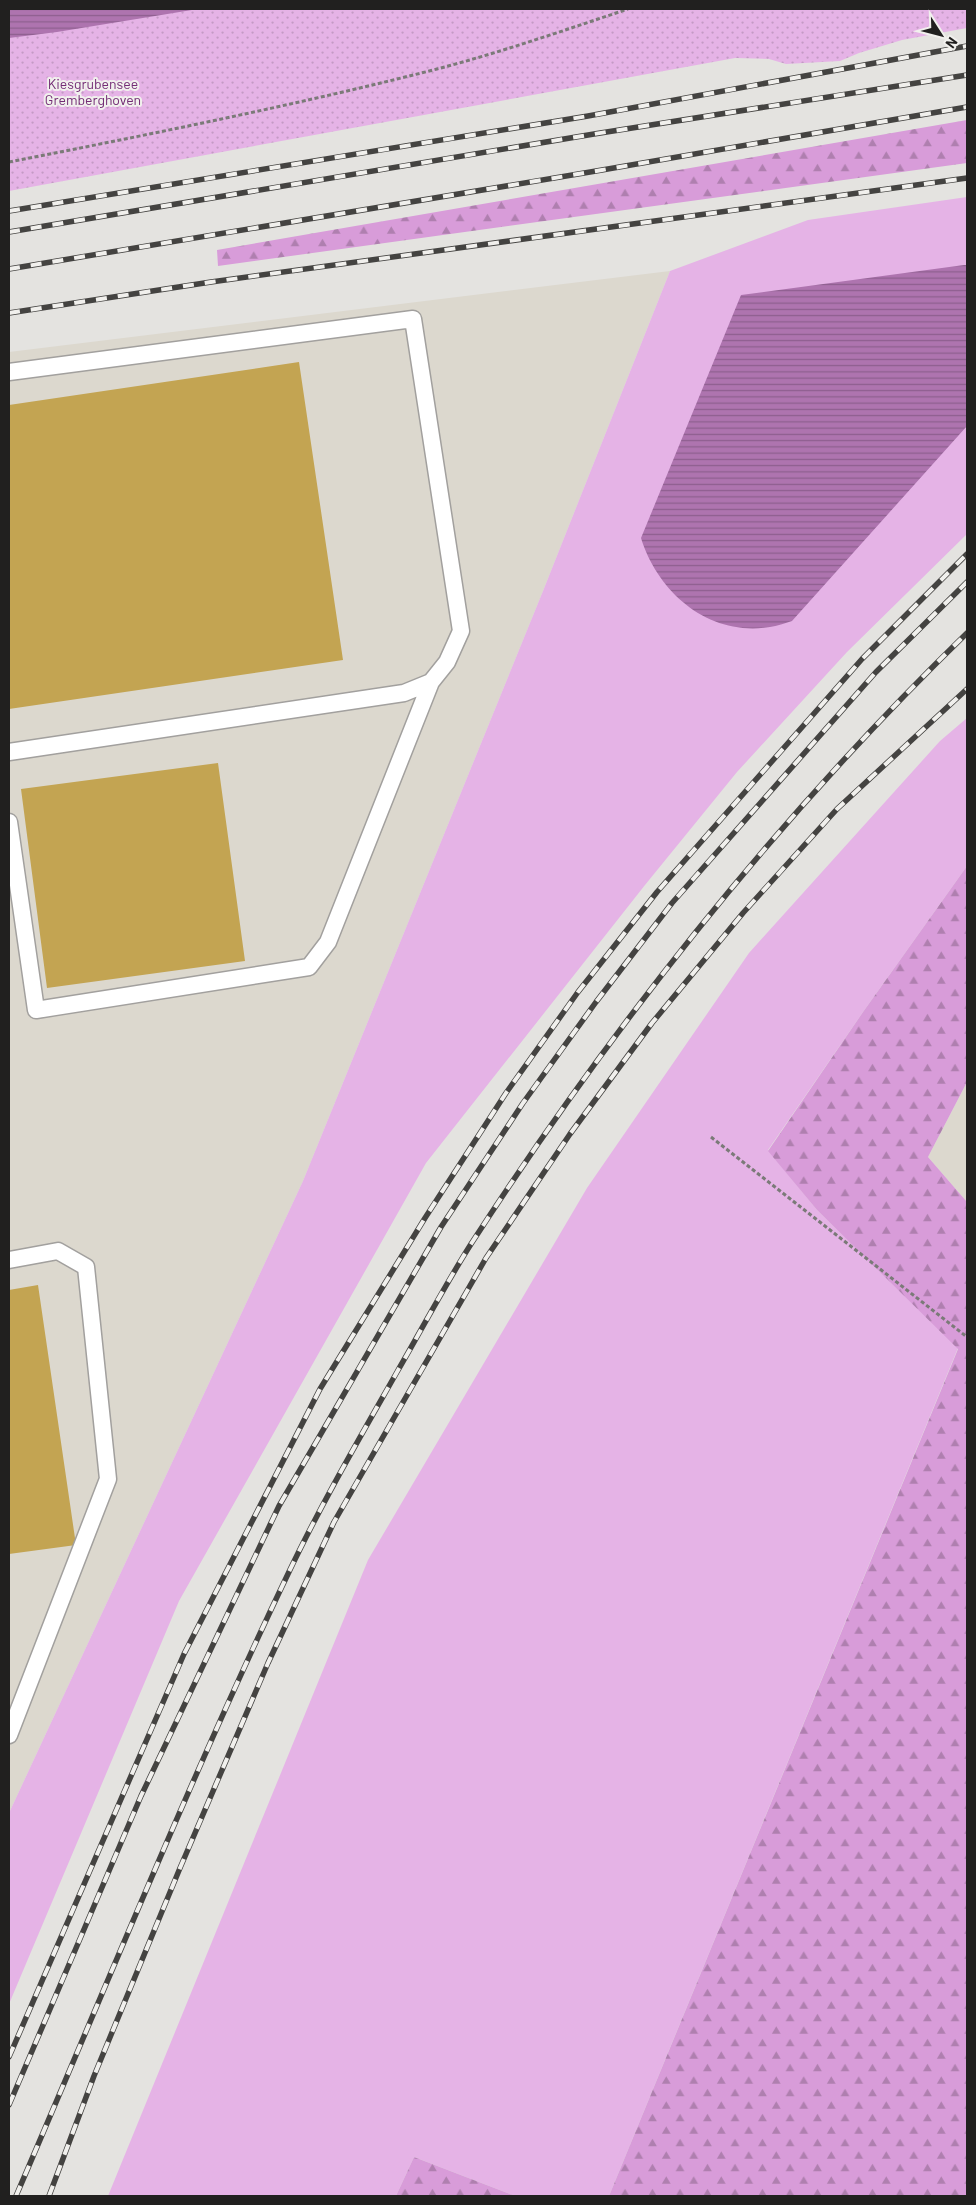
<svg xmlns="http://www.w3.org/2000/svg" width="976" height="2205" viewBox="0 0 976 2205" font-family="Barlow,sans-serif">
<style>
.built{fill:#dcd8ce}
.green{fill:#e5b3e6}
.forest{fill:url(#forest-firs)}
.park{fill:url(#park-dots)}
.water{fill:url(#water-rules)}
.building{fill:#c3a452}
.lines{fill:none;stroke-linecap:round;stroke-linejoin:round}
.lane-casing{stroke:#a2a09e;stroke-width:19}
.path{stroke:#7b7a78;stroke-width:3;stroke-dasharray:4 2.5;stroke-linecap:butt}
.lane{stroke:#fff;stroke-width:16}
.rail-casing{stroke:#444341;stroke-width:5.5}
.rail{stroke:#f1f0ed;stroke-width:4;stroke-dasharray:11;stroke-linecap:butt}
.labels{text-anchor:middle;stroke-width:4;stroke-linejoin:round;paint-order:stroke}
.park-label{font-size:14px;fill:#732c75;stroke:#f1f0ed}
</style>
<defs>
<pattern id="forest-firs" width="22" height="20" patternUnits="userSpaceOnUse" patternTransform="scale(1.25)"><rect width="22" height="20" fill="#d89cd9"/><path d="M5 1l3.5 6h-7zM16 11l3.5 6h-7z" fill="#af7faf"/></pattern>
<pattern id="park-dots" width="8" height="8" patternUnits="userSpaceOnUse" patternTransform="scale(1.25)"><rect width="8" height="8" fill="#e5b3e6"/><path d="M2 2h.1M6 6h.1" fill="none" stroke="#c49ac5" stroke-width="1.8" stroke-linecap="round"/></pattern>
<pattern id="water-rules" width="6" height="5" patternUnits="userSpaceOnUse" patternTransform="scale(1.25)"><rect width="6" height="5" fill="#ae74af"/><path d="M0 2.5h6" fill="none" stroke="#8d5f8e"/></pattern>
</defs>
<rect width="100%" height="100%" fill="#e4e3e0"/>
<path class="built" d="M670 271 543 591 303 1181 9 1813V352Z
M967 1082V1202L928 1157Z"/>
<path class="green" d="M967 197V534L847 652 737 772 645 885 426 1163 179 1601 9 2004V1813L303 1181 543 591 670 271 808 220Z
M967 718V866L863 1012 768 1150 817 1210 958 1348 609 2196H515L414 2157 396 2196H108L368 1560 587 1188 749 953 940 741Z"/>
<path class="forest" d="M967 120V163L218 266 217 250Z
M967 866V1082L928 1157 967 1202V2196H609L958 1349 817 1210 768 1151 863 1012Z
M414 2157 515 2196H396Z"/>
<path class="park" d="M9 9H967V28L902 40 859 53 840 61 786 64 769 59 735 58 9 191Z"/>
<path class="water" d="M9 9H198L57 32 9 38Z
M964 265H967V426L792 621C785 623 777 626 770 627 709 637 658 593 641 538L741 295Z"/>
<path class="building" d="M299 362 343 660 9 709V405Z
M218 763 245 961 47 988 21 789Z
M38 1285 76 1545 9 1554V1290Z"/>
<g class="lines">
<defs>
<path id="lane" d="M9 372 413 319 461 631 447 662 431 682 404 693 9 752
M9 822 36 1010 309 967 328 942 431 682
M9 1260 58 1251 86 1267 108 1479 9 1735"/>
</defs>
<use href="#lane" class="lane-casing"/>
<path class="path" d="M9 162C152 134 296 105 437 69 502 52 565 30 628 9
M711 1137 967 1337"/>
<use href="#lane" class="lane"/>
<defs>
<path id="rail" d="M9 211 588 116 967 46
M9 232 594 134 967 75
M9 269 602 170 967 107
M9 313 211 282 967 178
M9 2057 184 1654 320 1389 425 1218 506 1093 578 992 657 892 862 659 967 554
M9 2105 141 1796 279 1506 441 1227 523 1103 596 1002 672 903 876 672 967 582
M16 2196C105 1989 190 1779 287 1576 320 1506 359 1439 397 1372 422 1329 445 1285 471 1244 614 1023 779 816 967 633
M49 2196 94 2076 180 1868 268 1663 334 1522 486 1258 570 1134 652 1023 743 913 837 809 967 689"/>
</defs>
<use href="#rail" class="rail-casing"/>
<use href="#rail" class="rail"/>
</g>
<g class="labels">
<g class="park-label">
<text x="93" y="89">Kiesgrubensee<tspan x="93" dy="16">Gremberghoven</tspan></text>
</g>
</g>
<rect width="976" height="2205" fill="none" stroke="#21201f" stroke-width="20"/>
<g transform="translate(941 35) rotate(126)" stroke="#f1f0ed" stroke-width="4" paint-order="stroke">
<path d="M0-4L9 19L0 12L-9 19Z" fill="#21201f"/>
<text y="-8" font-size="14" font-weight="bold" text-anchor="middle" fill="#21201f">N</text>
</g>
</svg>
